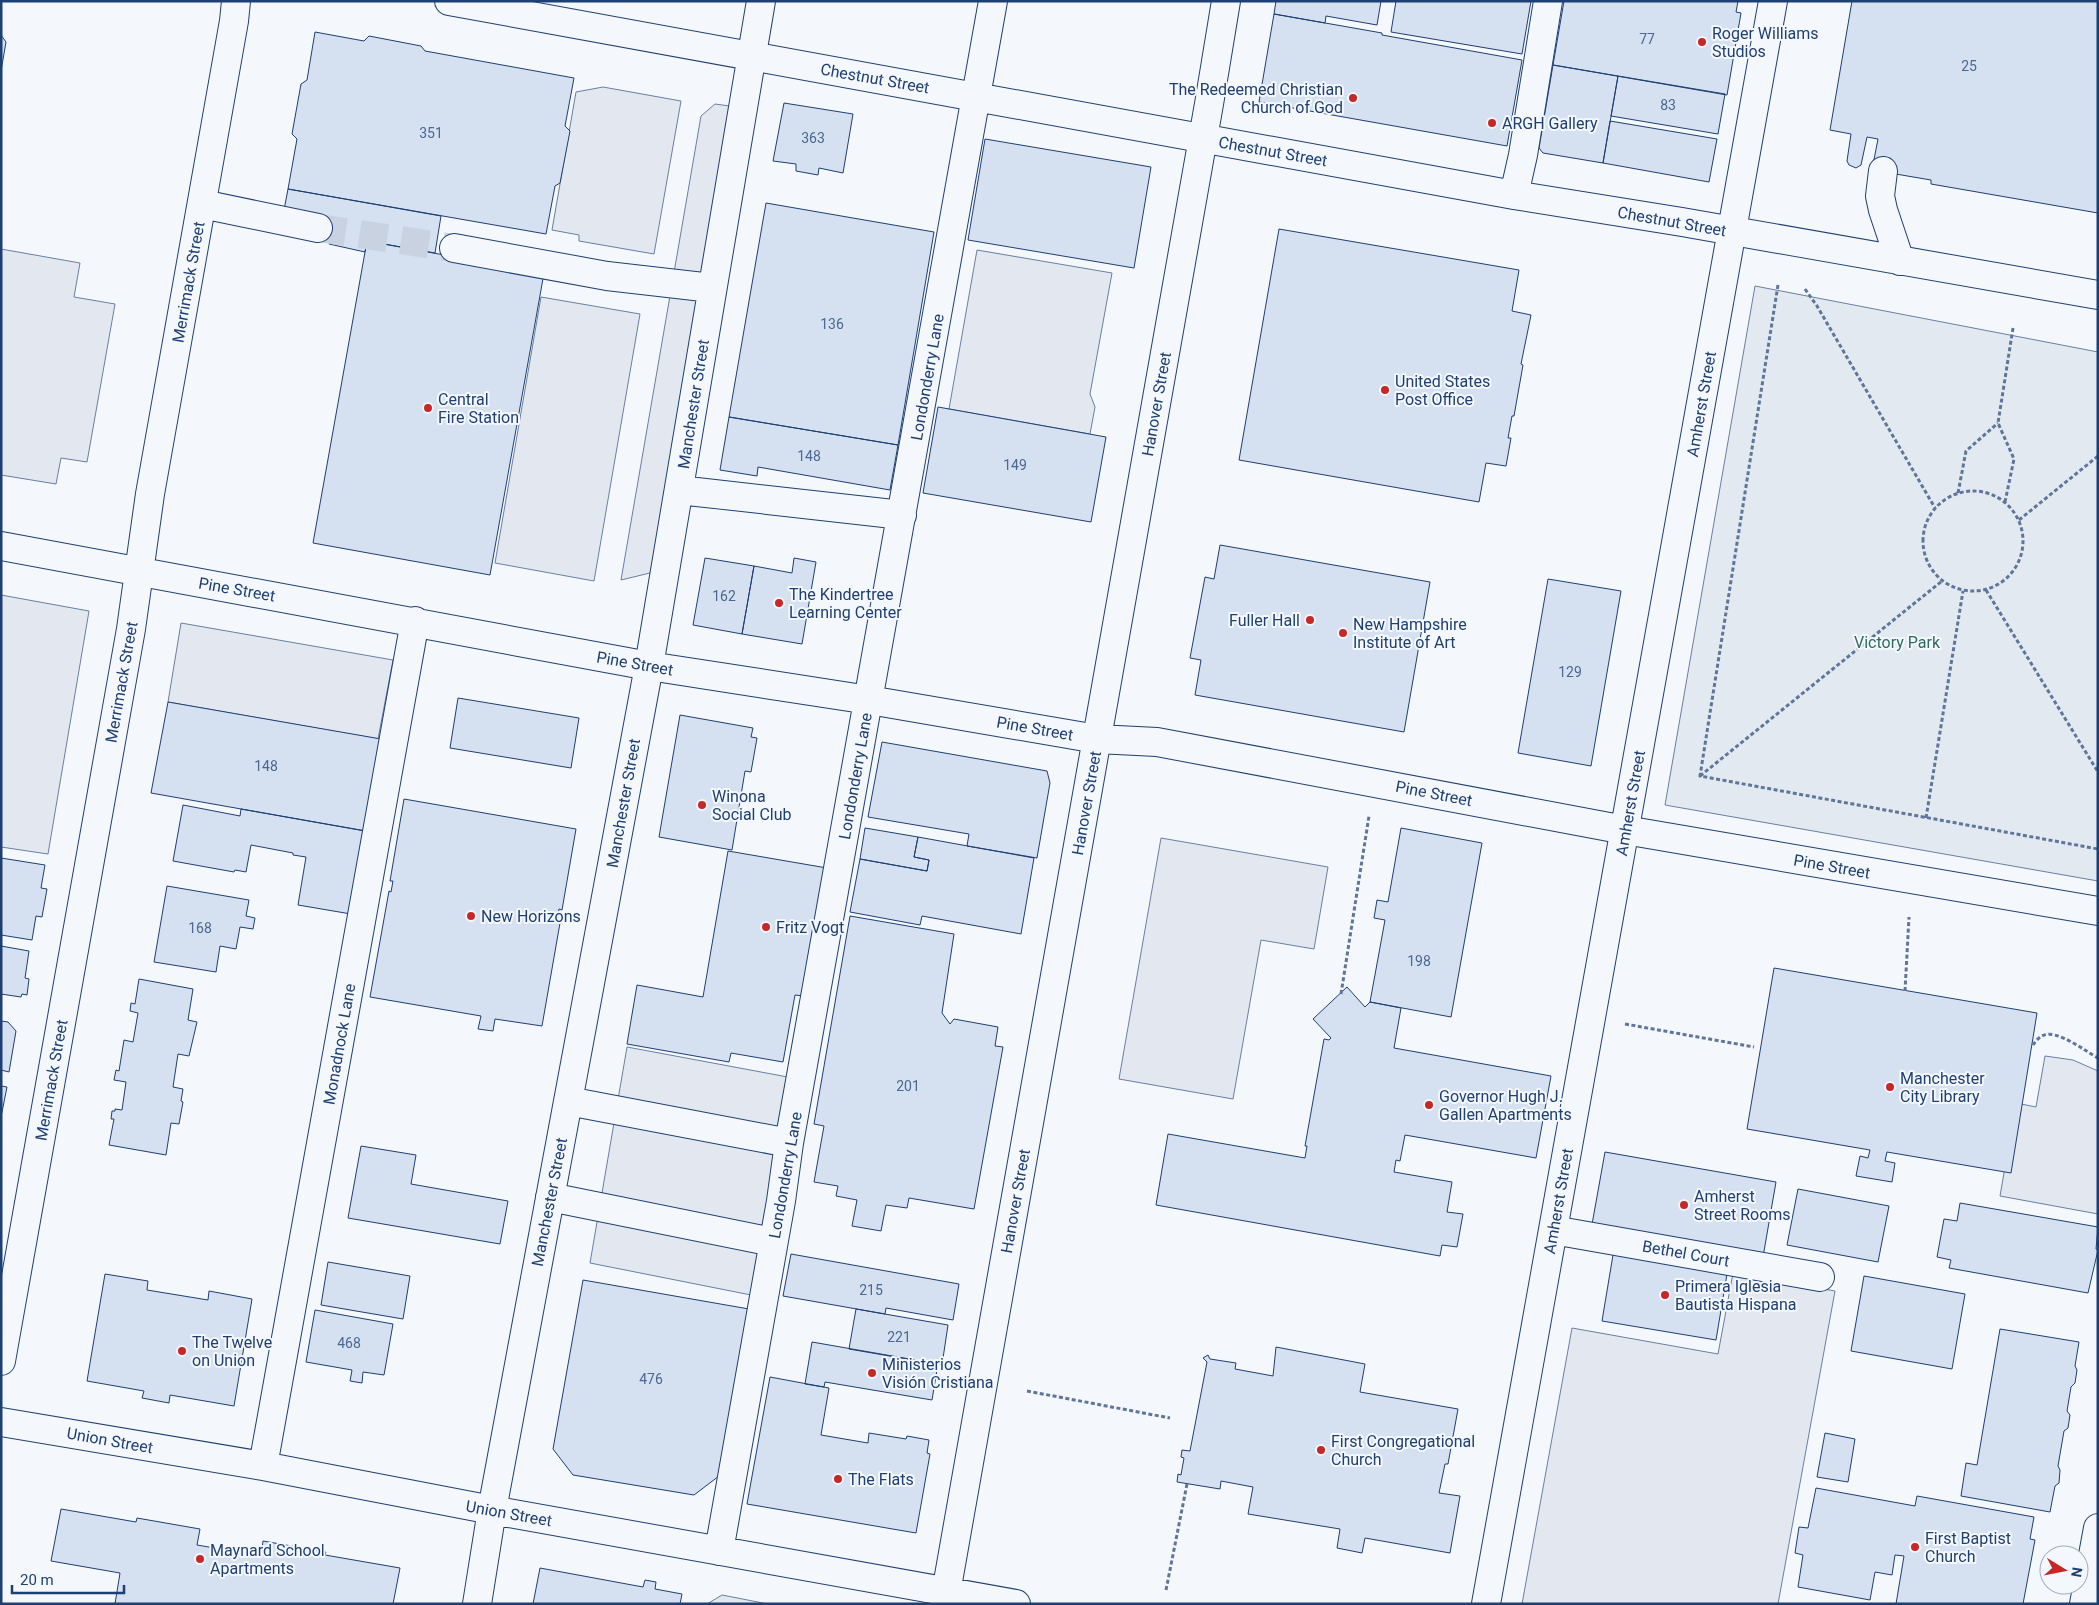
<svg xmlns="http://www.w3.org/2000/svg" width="2099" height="1605" viewBox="0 0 2099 1605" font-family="Roboto,sans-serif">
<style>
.green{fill:#e3e9f0;stroke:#687fa3}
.parking{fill:#e3e8f0;stroke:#687fa3}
.building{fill:#d5e0f0;stroke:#1d3f73}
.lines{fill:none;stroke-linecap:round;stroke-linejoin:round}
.minor-tunnel{stroke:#c9d2e0;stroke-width:28;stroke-dasharray:28 14;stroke-linecap:butt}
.minor-casing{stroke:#1d3f73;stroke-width:30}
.path{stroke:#5e769c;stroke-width:3;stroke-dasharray:4 2.5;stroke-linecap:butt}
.minor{stroke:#f4f7fb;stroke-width:28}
.poi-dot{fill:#c62828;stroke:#f4f7fb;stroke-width:2}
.labels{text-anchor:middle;stroke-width:4;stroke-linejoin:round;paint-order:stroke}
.number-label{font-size:14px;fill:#4b6792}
.poi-label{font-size:16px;fill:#1d3f73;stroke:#f4f7fb;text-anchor:start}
.street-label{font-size:16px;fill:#1d3f73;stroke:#f4f7fb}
.park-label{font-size:16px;fill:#2c6c60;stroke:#f4f7fb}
</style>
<rect width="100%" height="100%" fill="#f4f7fb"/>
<path class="green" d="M1755 286 2098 352V881L1665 805Z"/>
<path class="parking" d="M603 87 681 101 654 254 579 241V235L552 230 576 92Z
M715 104 737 107 654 572 621 580 701 116Z
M1 249 80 263 74 297 115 304 87 462 61 458 56 484 1 475Z
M977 250 1112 273 1090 394 1095 407 1090 434 949 409Z
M541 297 640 314 594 581 495 563Z
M1 595 89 611 48 854 1 847Z
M181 623 393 660 378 739 168 702Z
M1161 838 1328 867 1314 949 1261 940 1233 1099 1119 1079Z
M627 1047 793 1078 751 1295 590 1263Z
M2045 1056 2073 1060 2098 1071V1214L2000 1196 2016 1103 2036 1107Z
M1733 1273 1835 1291 1778 1604H1522L1572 1328 1718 1354Z
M722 1595 768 1604H707Z"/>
<path class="building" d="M1276 1H1381L1377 25 1326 16 1325 23 1274 14Z
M1396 1H1531L1522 54 1391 32Z
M1564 1H1738L1736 12 1741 13 1727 95 1553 65Z
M1852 1H2098V213L1931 184V180L1872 170 1878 139 1867 137 1861 165 1856 168 1849 165 1847 161 1851 134 1830 130Z
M1274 14 1382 33V35L1522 60 1507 146 1259 102Z
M315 32 364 41 369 36 421 46 425 51 574 78 565 126 570 131 560 183 555 186 546 234 288 189 297 139 292 134 301 84 307 80Z
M1 35 6 42 1 71Z
M1553 65 1618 76 1603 163 1543 153 1539 148Z
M1618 76 1725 94 1718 134 1611 116Z
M784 103 853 114 843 173 819 168 818 175 796 171V164L773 161Z
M1610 121 1717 139 1709 182 1603 163Z
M985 139 1151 167 1134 268 968 240Z
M288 189 441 216 435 253 367 241 365 252 329 244 334 219 284 210Z
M766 203 934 232 898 445 729 417Z
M1279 229 1519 270 1512 311 1531 315 1521 364 1523 365 1514 416H1512L1508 438H1511L1506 466 1486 463 1479 502 1239 460Z
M367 241 544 273 490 575 313 543Z
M938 407 1106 437 1091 522 923 493Z
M729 417 898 445 890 490 758 467 757 476 720 470Z
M1220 545 1430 582 1404 732 1195 695 1201 660 1190 658 1205 577 1214 579Z
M705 558 754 566 742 634 693 625Z
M794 558 816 562 802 644 742 634 754 566 792 573Z
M1548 579 1621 591 1591 766 1518 753Z
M458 698 579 718 571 768 450 748Z
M168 702 381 739 365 831 151 793Z
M680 715 753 728 751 737 757 738 751 772 745 771 732 850 659 837Z
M882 742 1047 771 1050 783 1037 858 967 846 969 834 868 817Z
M404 799 576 829 562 910 559 909 557 923H560L542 1026 495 1019 493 1031 478 1029 481 1016 370 997 389 891 391 892 393 881H390Z
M183 805 240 816 241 809 366 831 351 914 298 905 306 857 293 855V853L251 845 246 872 235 870 234 872 173 861Z
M865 828 918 837 914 857 929 860 927 871 860 859Z
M1401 828 1482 843 1451 1017 1370 1002 1385 920 1374 918 1377 900 1388 902Z
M918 837 1034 858 1021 934 922 916 920 925 850 912 860 859 927 871 929 860 914 857Z
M728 851 827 868 804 996 795 995 783 1062 731 1053 729 1062 627 1044 637 985 703 997Z
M1 858 45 865 41 888 47 889 42 917 36 916 32 940 1 935Z
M167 886 249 900 246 916 255 918 253 929 240 927 236 949 220 946 216 972 154 962Z
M850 916 954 934 942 1013 950 1024 954 1019 998 1027 995 1046 1003 1047 974 1209 909 1198 907 1208 886 1205 881 1231 852 1226 857 1200 836 1196 838 1186 814 1182 824 1126 814 1124Z
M1 946 29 951 25 978 29 979 27 995 22 994 21 997 1 994Z
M1774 968 2037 1013 2011 1173 1887 1152 1885 1161 1895 1163 1892 1182 1856 1176 1860 1156 1868 1158 1870 1150 1747 1129Z
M139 979 193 989 188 1020 197 1022 189 1056 178 1054 173 1087 183 1089 181 1101 183 1102 179 1124 171 1123 166 1155 109 1145 114 1119H111L112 1111H115V1109L122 1110 126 1082 114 1080 116 1070 119 1071 124 1040 133 1042 138 1013 130 1011 131 1003 135 1004Z
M1347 987 1365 1007 1370 1002 1401 1008 1394 1048 1551 1076 1536 1158 1405 1135 1400 1161 1396 1160 1394 1172 1452 1182 1447 1212 1463 1214 1457 1247 1442 1245 1440 1256 1156 1205 1168 1134 1305 1158 1307 1146H1305L1324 1039 1329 1040 1331 1038 1313 1019Z
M1 1021 8 1022 16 1031 9 1072 1 1070Z
M1 1086 7 1087 1 1117Z
M361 1146 416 1155 411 1184 508 1201 500 1244 348 1218Z
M1605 1152 1776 1182 1763 1257 1591 1230Z
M1798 1189 1889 1206 1878 1262 1787 1245Z
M1960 1203 2098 1227 2096 1249 2098 1250 2088 1293 1949 1268 1951 1260 1937 1257 1944 1219 1957 1221Z
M1614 1249 1728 1268 1716 1340 1602 1321Z
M791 1254 959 1284 953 1320 886 1308 885 1314 783 1296Z
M328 1262 410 1276 403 1319 321 1305Z
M105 1274 148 1281 147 1290 208 1300 209 1291 252 1299 234 1406 170 1395 169 1403 142 1398 144 1391 87 1381Z
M1864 1276 1965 1294 1952 1369 1851 1351Z
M583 1280 749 1309 719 1476 694 1495 573 1475 553 1449Z
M856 1309 948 1325 942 1365 849 1349Z
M315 1310 393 1324 384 1375 363 1372 362 1383 350 1381 352 1370 306 1362Z
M2000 1329 2079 1342 2075 1366 2077 1370 2075 1383 2071 1387 2067 1411 2070 1415 2068 1428 2064 1431 2058 1466 2060 1470 2059 1483 2055 1486 2050 1512 1961 1496 1966 1463 1977 1465Z
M812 1342 938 1364 932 1400 825 1382 824 1387 805 1384Z
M1276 1347 1365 1364 1360 1392 1458 1409 1448 1464H1445L1439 1493 1460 1496 1450 1553 1365 1538 1362 1553 1337 1548 1340 1529 1248 1514 1253 1487 1221 1481 1220 1489 1177 1482 1178 1474 1181 1475 1184 1458 1181 1457 1182 1450 1190 1451 1207 1362 1203 1358 1208 1355 1210 1359 1236 1363 1235 1369 1273 1376Z
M770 1377 829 1388 821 1435 868 1443 869 1433 906 1439 907 1436 929 1440 927 1453 930 1454 916 1533 747 1504Z
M1825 1433 1855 1439 1848 1482 1817 1477Z
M1816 1488 1915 1506 1917 1496 2034 1517 2030 1539 2035 1540 2023 1604H1896L1904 1556 1895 1555 1892 1575 1875 1572 1870 1600 1798 1587 1803 1555 1795 1553 1799 1527 1808 1528Z
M61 1509 136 1522 137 1518 200 1529 197 1545 261 1556 263 1541 326 1552 325 1555 400 1568 393 1604H115L120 1573 51 1561Z
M540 1568 643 1587 645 1580 656 1582 655 1589 682 1594 680 1604H533Z"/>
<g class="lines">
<path class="minor-tunnel" d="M318 228 454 248"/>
<defs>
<path id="minor" d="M449 1 1514 195 1682 222 2098 295
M1883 171 1880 196 1883 210 1900 261
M1514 195 1523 155 1548 1
M202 204 318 228
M454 248 607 276 712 288
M679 490 902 515
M1 546 649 666 869 700 1097 739 1157 742 1625 830 2098 911
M568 1101 789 1143
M550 1197 773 1242
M1553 1230 1820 1277
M1 1361 131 629 150 494 234 21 236 1
M1 1422 263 1466 492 1510 1016 1604
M263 1466 415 621
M719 1551 781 1201 789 1143 993 1
M477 1604 492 1510 649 666 761 1
M944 1604 1209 104 1226 1
M1486 1604 1773 1
M2084 1604 2098 1528"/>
</defs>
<use href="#minor" class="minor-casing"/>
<path class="path" d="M1778 285 1700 776 2098 849
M1805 289 1817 306 1935 508
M1923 541a50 50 0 1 1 100 0a50 50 0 1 1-100 0Z
M1958 493 1966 451 1998 423
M2005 502 2014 459 1998 423 2013 328
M2019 520 2098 456
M1986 590 2098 772
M1700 776 1942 581
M1926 818 1963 591
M1905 991 1909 917
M1341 994 1369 816
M1625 1024 1754 1047
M2033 1045C2035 1042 2038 1038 2042 1036 2056 1028 2085 1051 2098 1058
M1027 1391 1170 1418
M1166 1590 1187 1484"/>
<use href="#minor" class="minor"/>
</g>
<g class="poi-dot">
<circle cx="1702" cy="42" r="5"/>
<circle cx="1353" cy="98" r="5"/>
<circle cx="1492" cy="123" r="5"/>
<circle cx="1385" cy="390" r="5"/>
<circle cx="428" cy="408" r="5"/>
<circle cx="779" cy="603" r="5"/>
<circle cx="1310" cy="620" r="5"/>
<circle cx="1343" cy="633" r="5"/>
<circle cx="702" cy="805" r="5"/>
<circle cx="471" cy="916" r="5"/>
<circle cx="766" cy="927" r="5"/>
<circle cx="1890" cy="1087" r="5"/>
<circle cx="1429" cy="1105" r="5"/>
<circle cx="1684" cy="1205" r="5"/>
<circle cx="1665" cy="1295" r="5"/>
<circle cx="182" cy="1351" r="5"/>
<circle cx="872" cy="1373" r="5"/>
<circle cx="1321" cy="1450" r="5"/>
<circle cx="838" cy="1479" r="5"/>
<circle cx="1915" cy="1547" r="5"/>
<circle cx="200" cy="1559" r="5"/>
</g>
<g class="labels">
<g class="number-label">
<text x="1647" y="44">77</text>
<text x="1969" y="71">25</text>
<text x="1668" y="110">83</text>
<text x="431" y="138">351</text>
<text x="813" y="143">363</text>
<text x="832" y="329">136</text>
<text x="809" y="461">148</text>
<text x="1015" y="470">149</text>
<text x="724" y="601">162</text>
<text x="1570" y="677">129</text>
<text x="266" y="771">148</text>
<text x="200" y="933">168</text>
<text x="1419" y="966">198</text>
<text x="908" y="1091">201</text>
<text x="871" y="1295">215</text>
<text x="899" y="1342">221</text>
<text x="349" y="1348">468</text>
<text x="651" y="1384">476</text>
</g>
<g class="poi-label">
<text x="1712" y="39">Roger Williams<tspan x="1712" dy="18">Studios</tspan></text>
<text x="1343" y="95" text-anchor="end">The Redeemed Christian<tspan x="1343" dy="18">Church of God</tspan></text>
<text x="1502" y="129">ARGH Gallery</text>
<text x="1395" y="387">United States<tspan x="1395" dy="18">Post Office</tspan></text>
<text x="438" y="405">Central<tspan x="438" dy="18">Fire Station</tspan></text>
<text x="789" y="600">The Kindertree<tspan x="789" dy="18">Learning Center</tspan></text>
<text x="1300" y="626" text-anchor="end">Fuller Hall</text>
<text x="1353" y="630">New Hampshire<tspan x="1353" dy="18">Institute of Art</tspan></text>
<text x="712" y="802">Winona<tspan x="712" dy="18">Social Club</tspan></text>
<text x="481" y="922">New Horizons</text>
<text x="776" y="933">Fritz Vogt</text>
<text x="1900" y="1084">Manchester<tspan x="1900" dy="18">City Library</tspan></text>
<text x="1439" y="1102">Governor Hugh J.<tspan x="1439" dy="18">Gallen Apartments</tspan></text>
<text x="1694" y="1202">Amherst<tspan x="1694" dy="18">Street Rooms</tspan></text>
<text x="1675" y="1292">Primera Iglesia<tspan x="1675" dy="18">Bautista Hispana</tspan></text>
<text x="192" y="1348">The Twelve<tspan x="192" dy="18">on Union</tspan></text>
<text x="882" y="1370">Ministerios<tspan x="882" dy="18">Visión Cristiana</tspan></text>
<text x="1331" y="1447">First Congregational<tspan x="1331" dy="18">Church</tspan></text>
<text x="848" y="1485">The Flats</text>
<text x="1925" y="1544">First Baptist<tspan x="1925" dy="18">Church</tspan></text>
<text x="210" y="1556">Maynard School<tspan x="210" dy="18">Apartments</tspan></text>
</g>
<g class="street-label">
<text transform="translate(875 78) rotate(10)" y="6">Chestnut Street</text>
<text transform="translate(1273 151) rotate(10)" y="6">Chestnut Street</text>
<text transform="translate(1672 221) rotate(10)" y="6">Chestnut Street</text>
<text transform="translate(188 282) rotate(-80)" y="6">Merrimack Street</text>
<text transform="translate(927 377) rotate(-80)" y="6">Londonderry Lane</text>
<text transform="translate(693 404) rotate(-81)" y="6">Manchester Street</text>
<text transform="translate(1156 404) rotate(-80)" y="6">Hanover Street</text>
<text transform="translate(1701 404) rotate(-80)" y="6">Amherst Street</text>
<text transform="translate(237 589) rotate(10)" y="6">Pine Street</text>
<text transform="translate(635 663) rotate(10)" y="6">Pine Street</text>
<text transform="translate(121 682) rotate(-80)" y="6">Merrimack Street</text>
<text transform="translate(1035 728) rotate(10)" y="6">Pine Street</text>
<text transform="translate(855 776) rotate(-80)" y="6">Londonderry Lane</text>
<text transform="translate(1434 793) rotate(11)" y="6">Pine Street</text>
<text transform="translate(623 803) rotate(-80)" y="6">Manchester Street</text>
<text transform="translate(1086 803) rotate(-80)" y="6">Hanover Street</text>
<text transform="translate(1630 803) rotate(-80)" y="6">Amherst Street</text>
<text transform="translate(1832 866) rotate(10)" y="6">Pine Street</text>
<text transform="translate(339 1044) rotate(-80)" y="6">Monadnock Lane</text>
<text transform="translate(51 1080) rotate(-80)" y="6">Merrimack Street</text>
<text transform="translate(785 1175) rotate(-80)" y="6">Londonderry Lane</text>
<text transform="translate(1015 1201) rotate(-80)" y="6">Hanover Street</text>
<text transform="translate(1558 1201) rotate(-80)" y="6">Amherst Street</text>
<text transform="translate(549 1202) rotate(-79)" y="6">Manchester Street</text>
<text transform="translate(1686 1253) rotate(10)" y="6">Bethel Court</text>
<text transform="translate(110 1440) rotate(10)" y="6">Union Street</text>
<text transform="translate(509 1513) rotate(10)" y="6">Union Street</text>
</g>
<g class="park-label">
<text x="1897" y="648">Victory Park</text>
</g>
</g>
<rect width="2099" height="1605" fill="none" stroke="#1d3f73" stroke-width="5"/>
<g transform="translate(2064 1570) rotate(100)"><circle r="24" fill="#f4f7fb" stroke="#9eadc5"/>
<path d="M0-4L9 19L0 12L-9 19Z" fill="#c62828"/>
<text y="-8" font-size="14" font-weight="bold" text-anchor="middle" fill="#1d3f73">N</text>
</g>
<path d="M12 1585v8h112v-8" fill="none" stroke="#1d3f73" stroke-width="2.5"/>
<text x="20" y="1585" font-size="15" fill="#1d3f73" stroke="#f4f7fb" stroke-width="4" paint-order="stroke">20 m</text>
</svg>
